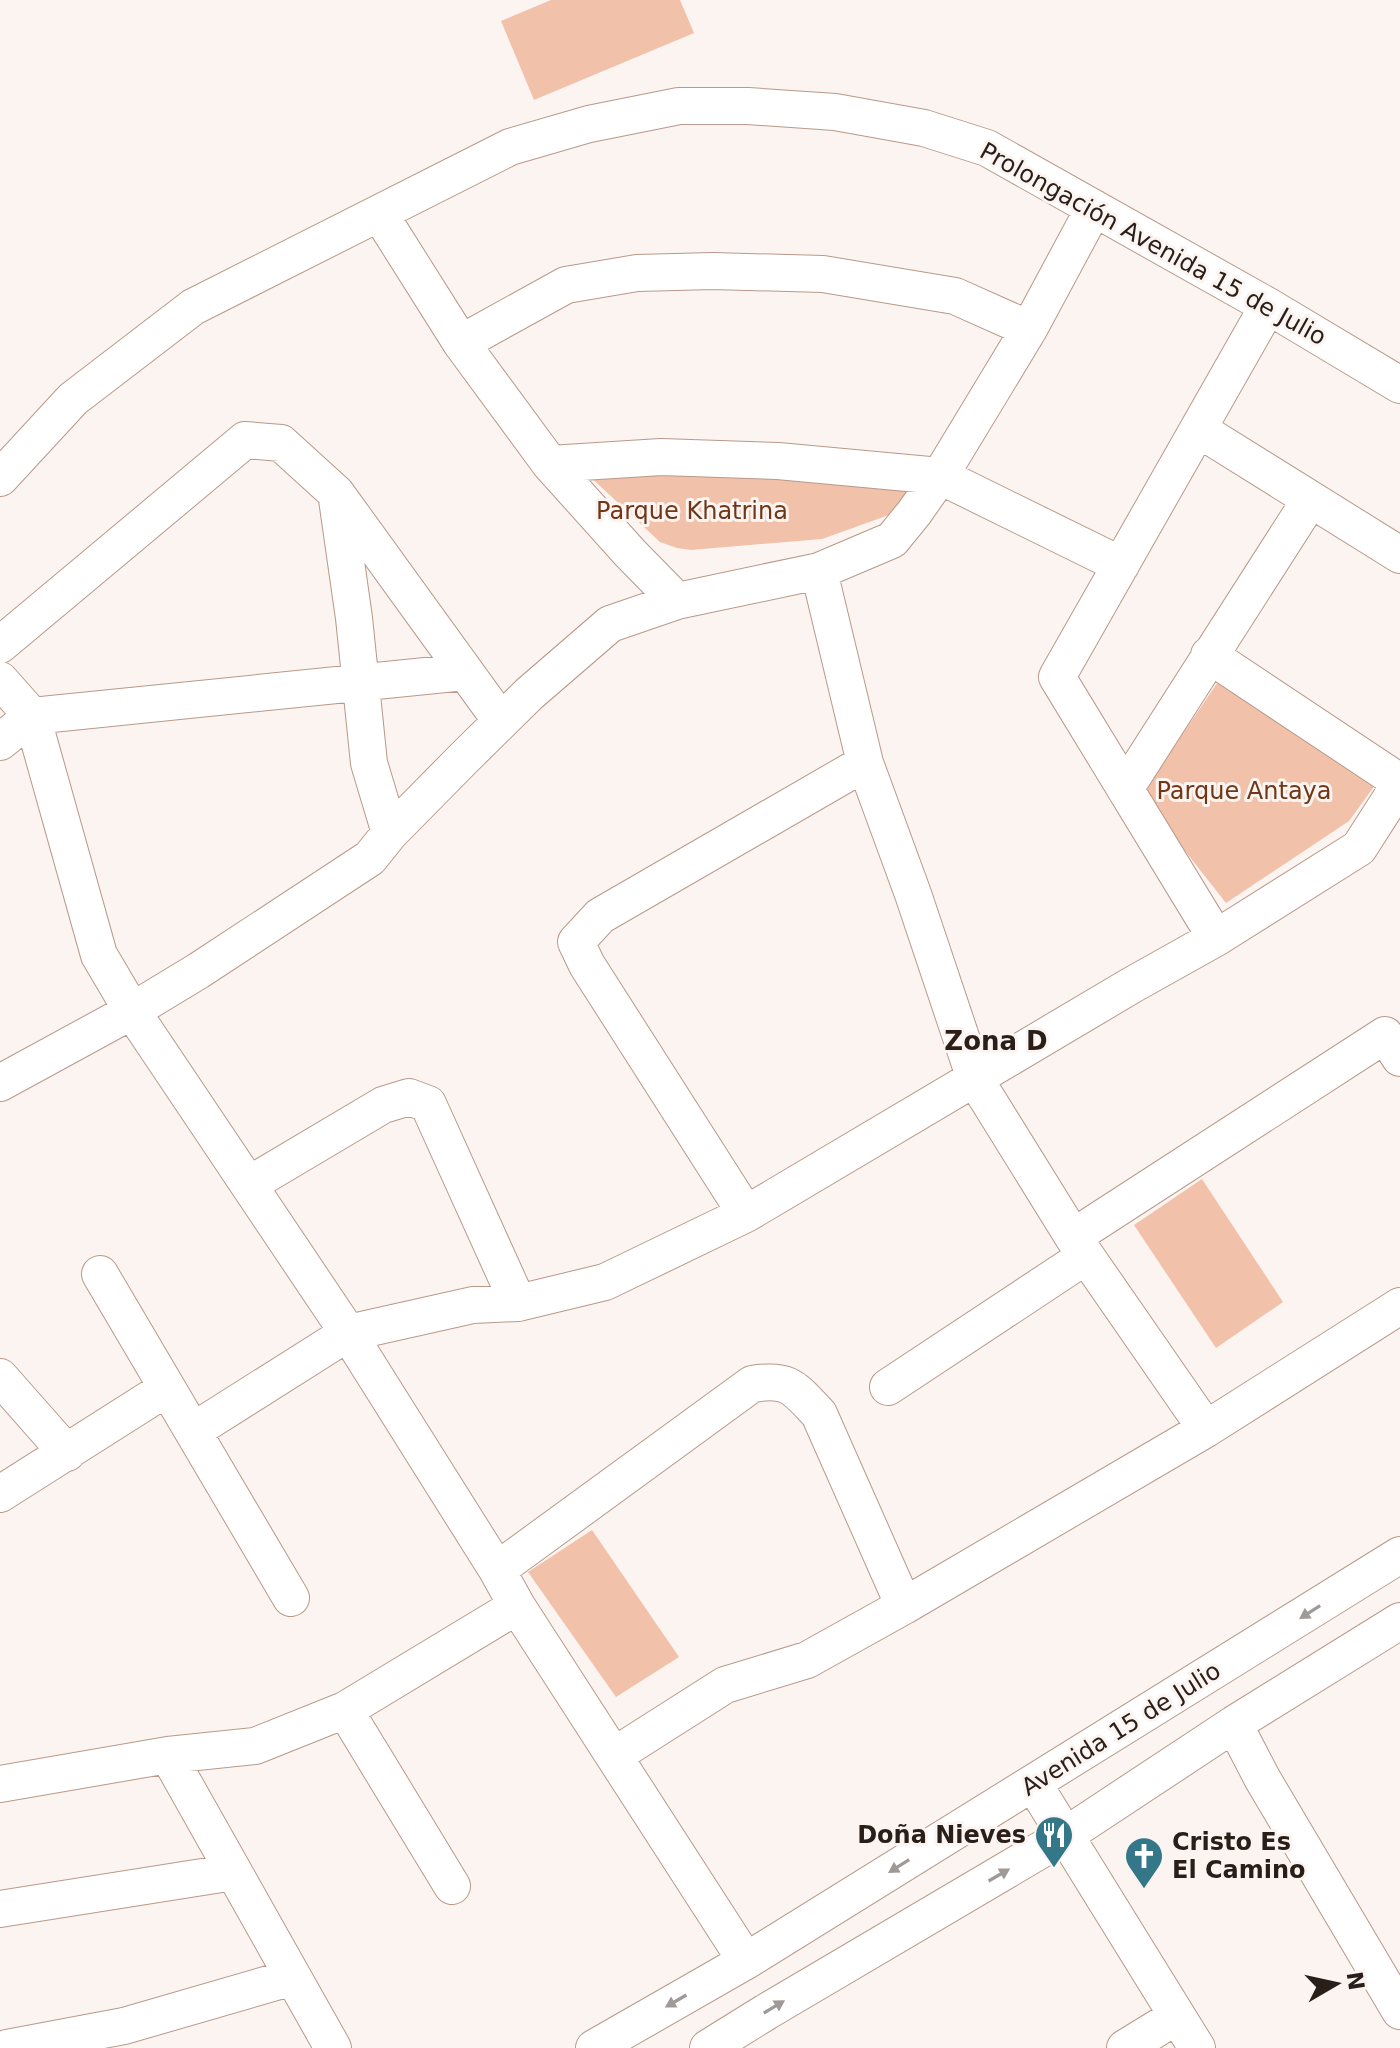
<svg xmlns="http://www.w3.org/2000/svg" width="1400" height="2048" viewBox="0 0 1400 2048" font-family="'DejaVu Sans',sans-serif">
<style>
.green{fill:#f2c1aa}
.lines{fill:none;stroke-linecap:round;stroke-linejoin:round}
.minor-casing{stroke:#b99989;stroke-width:38}
.minor{stroke:#fff;stroke-width:36}
.oneway{fill:#9f9a97}
.labels{text-anchor:middle;stroke-width:6;stroke-linejoin:round;paint-order:stroke}
.street-label{font-size:24px;fill:#2a1e18;stroke:#fbf4f1}
.park-label{font-size:24px;fill:#6f3717;stroke:#fbf4f1}
.poi-label{font-size:24px;font-weight:bold;fill:#2a1e18;stroke:#fbf4f1;text-anchor:end}
.neighbourhood-label{font-size:26px;font-weight:bold;fill:#2a1e18;stroke:#fbf4f1}
</style>
<rect width="100%" height="100%" fill="#fbf4f1"/>
<path class="green" d="M551 0H680L694 33 534 100 501 21Z
M584 471 926 481 889 515 822 539 691 550 677 548 660 542Z
M1222 676 1378 781 1349 821 1226 903 1141 795Z
M1202 1179 1283 1302 1216 1348 1134 1225Z
M592 1530 679 1657 616 1697 528 1572Z"/>
<g class="lines">
<defs>
<path id="minor" d="M379 213 461 343 550 464 630 553 677 601 819 571 892 540 914 513 940 476 1029 329 1094 208
M461 343 566 285 637 273 713 271 823 274 955 296 1029 329
M1198 429 1400 555
M550 464 661 457 778 461 940 476 1121 565
M0 478 73 399 193 307 510 147 589 124 679 106H748L835 112 924 128 987 148 1268 306 1400 385
M337 499 354 618 369 763 390 833
M819 571 865 763 913 894 975 1079 1073 1237 1206 1429
M0 645 245 440 281 443 336 493 501 721
M1209 655 1400 782
M0 680 32 716 99 955 132 1011 348 1333 497 1570 517 1606 746 1961
M0 742 32 716 465 672
M1125 789 1310 500
M1216 938 1057 677 1268 306
M0 1083 132 1011 198 971 370 858 390 833 464 758 529 694 610 624 677 601
M250 1184 383 1105 409 1097 428 1104 518 1303
M746 1214 587 965 576 942 600 916 865 763
M1073 1237 1385 1035 1400 1058
M100 1274 291 1598
M0 1377 67 1453
M888 1387 1086 1256
M193 1431 348 1333 473 1305 518 1303 605 1282 746 1214 1132 985 1216 938 1359 848 1400 784
M0 1494 167 1388
M497 1570 752 1384C790 1378 794 1388 819 1414L904 1606
M345 1710 452 1886
M1234 1724 1262 1778 1400 2011
M168 1755 333 2048
M615 1755 725 1685 807 1660 904 1606 1206 1429 1400 1306
M1033 1783 1197 2048
M0 1784 168 1755 255 1746 345 1710 517 1606
M0 1909 234 1872
M7 2048 124 2026 293 1977
M594 2048 746 1961 1400 1555
M708 2048 766 2012 1066 1835 1234 1724 1400 1621
M1125 2048 1177 2016"/>
</defs>
<use href="#minor" class="minor-casing"/>
<use href="#minor" class="minor"/>
</g>
<defs><path id="oneway-solid" d="M-6-.8H1V-3.2L6.5 0L1 3.2V.8H-6Z" transform="scale(2)"/></defs>
<g class="oneway">
<use href="#oneway-solid" transform="translate(1310 1612) rotate(148)"/>
<use href="#oneway-solid" transform="translate(899 1866) rotate(148)"/>
<use href="#oneway-solid" transform="translate(999 1875) rotate(-30)"/>
<use href="#oneway-solid" transform="translate(676 2001) rotate(150)"/>
<use href="#oneway-solid" transform="translate(774 2007) rotate(-31)"/>
</g>
<defs>
<symbol id="restaurant-pin" viewBox="-11 -11 22 30"><path d="M0 17L-7.5 6A9.5 9.5 0 1 1 7.5 6Z" fill="#347788" stroke="#fbf4f1"/><path d="M-5-6h1v4h1v-4h1v4h1v-4h1v5L-1.5 .5V6h-2V.5L-5-1ZM5-6V6H3V1.5H1.5Q1.5-4 5-6Z" fill="#fff"/></symbol>
<symbol id="church-pin" viewBox="-11 -11 22 30"><path d="M0 17L-7.5 6A9.5 9.5 0 1 1 7.5 6Z" fill="#347788" stroke="#fbf4f1"/><path d="M-1.2-6h2.4v3.5h3.3v2.4h-3.3V6h-2.4V-.1h-3.3v-2.4h3.3Z" fill="#fff"/></symbol>
</defs>
<g fill-rule="evenodd">
<use href="#restaurant-pin" x="1032" y="1813" width="44" height="60"/>
<use href="#church-pin" x="1122" y="1834" width="44" height="60"/>
</g>
<g class="labels">
<g class="street-label">
<text transform="translate(1153 244) rotate(29)" y="8">Prolongación Avenida 15 de Julio</text>
<text transform="translate(1121 1729) rotate(-32)" y="8">Avenida 15 de Julio</text>
</g>
<g class="park-label">
<text x="692" y="519">Parque Khatrina</text>
<text x="1244" y="799">Parque Antaya</text>
</g>
<g class="poi-label">
<text x="1026" y="1843">Doña Nieves</text>
<text x="1172" y="1850" text-anchor="start">Cristo Es<tspan x="1172" dy="28">El Camino</tspan></text>
</g>
<g class="neighbourhood-label">
<text x="996" y="1050">Zona D</text>
</g>
</g>
<g transform="translate(1336 1984) rotate(81)" stroke="#fbf4f1" stroke-width="6" paint-order="stroke">
<path d="M0-6L14 30L0 20L-14 30Z" fill="#2a1e18"/>
<text y="-12" font-size="22" font-weight="bold" text-anchor="middle" fill="#2a1e18">N</text>
</g>
</svg>
